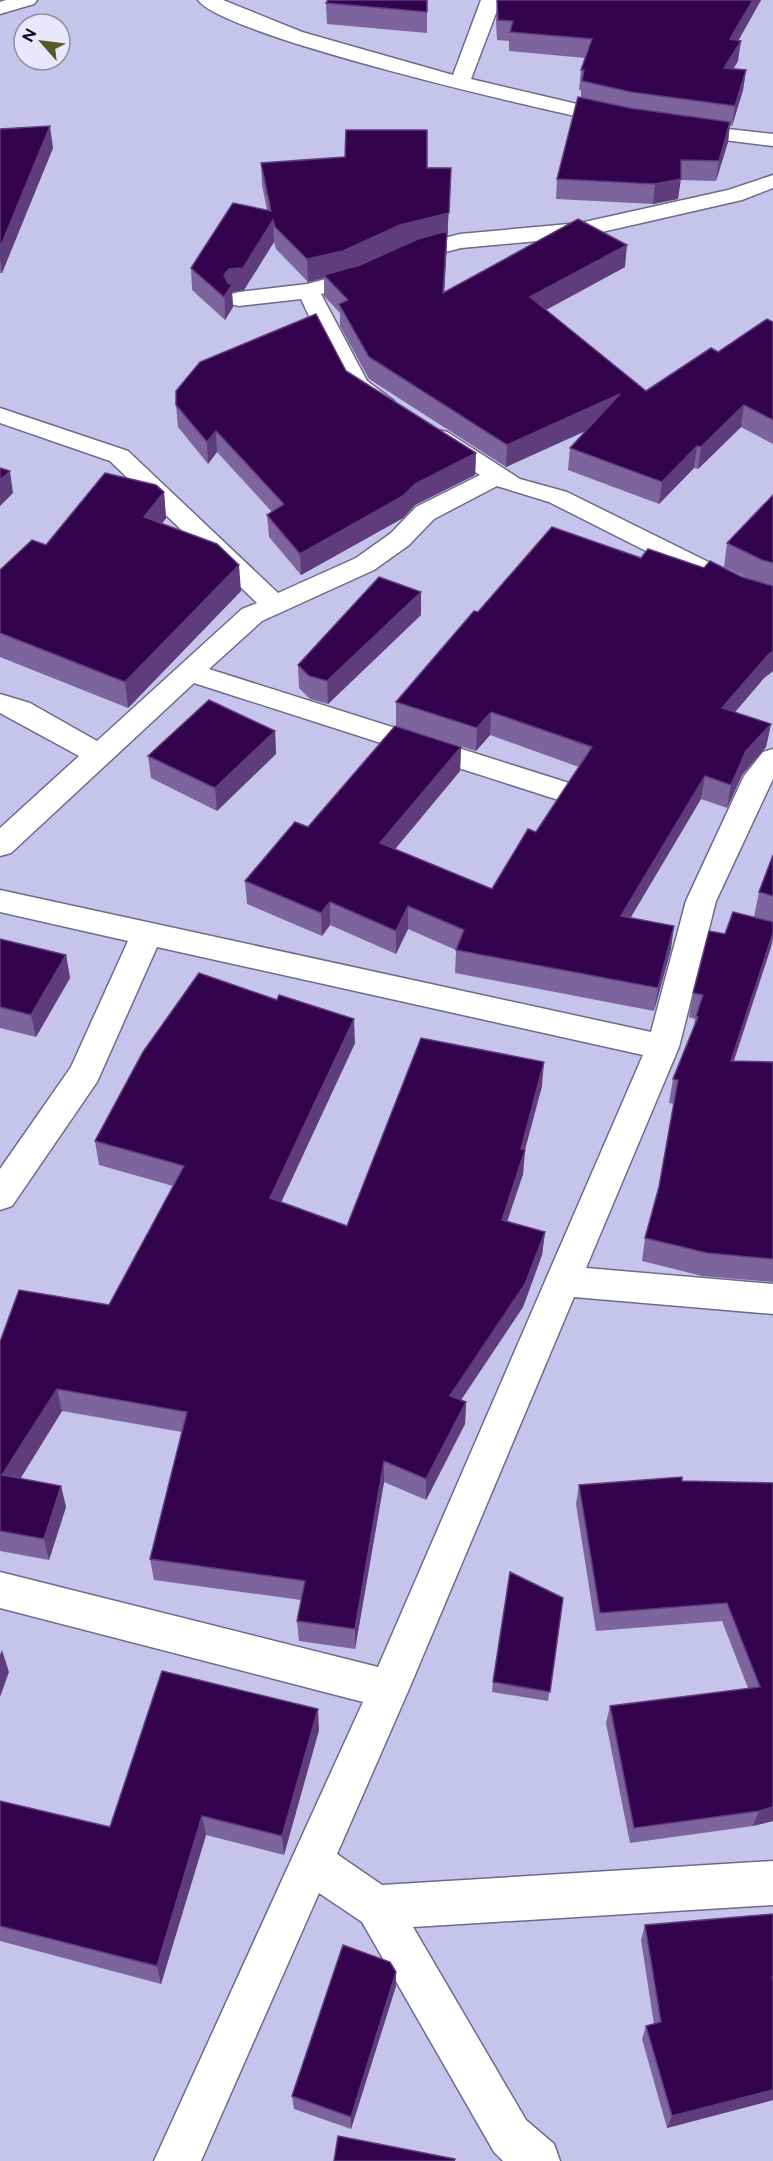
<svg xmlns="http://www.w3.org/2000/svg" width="773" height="2161" viewBox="0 0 773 2161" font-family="Figtree,sans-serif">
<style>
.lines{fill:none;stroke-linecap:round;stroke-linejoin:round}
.minor-casing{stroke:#6d6a8d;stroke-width:3}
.minor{fill:#fff;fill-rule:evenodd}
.wall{fill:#7d649d}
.shaded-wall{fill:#5f3d7d}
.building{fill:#33034e;stroke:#5f3d7d;stroke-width:1.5}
</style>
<rect width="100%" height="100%" fill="#c7c4ec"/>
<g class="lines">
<defs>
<path id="minor" d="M6 0H37L34 4 0 14V2Z
M198 0H223L302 32 453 75 481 0H501L471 79 624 115 627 119 624 123 617 125C556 113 224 37 198 0Z
M683 124 773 134V146L676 134 673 130 676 126Z
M773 175V188L742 200 580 237 461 248 403 263 395 261 392 256 395 251 460 234 580 223 728 190Z
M330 278 338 280 341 285 338 290 321 294 367 381 394 401 391 406C376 410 360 401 349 390 337 379 310 317 301 299L239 306 231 304 227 299 231 294 239 292 307 284Z
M0 408 128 451 278 593 356 558 391 533 416 507 480 475 429 442 426 437 429 432 438 430 447 432 520 479 567 492 757 586 773 590V608L739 598 549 502 497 486 434 519 409 545 374 570 262 621 209 669 569 783 574 790 569 797 559 800 549 797 194 683 11 853 0 856V828L79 756 0 713V694L30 703 97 741 242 609 257 603 110 461 0 423Z
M773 749V779L716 901 679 1047 586 1268 773 1284V1314L574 1297 409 1689 337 1854 382 1885 773 1861V1905L413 1927 526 2120 554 2144 560 2161H503L494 2152 362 1922 319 1893 201 2161H154L363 1702 0 1608V1572L378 1667 643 1055 157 947 97 1082 12 1206 0 1210V1169L71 1067 128 941 0 912V890L651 1032 686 901 744 776 763 752Z"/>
</defs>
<use href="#minor" class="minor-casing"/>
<use href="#minor" class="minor"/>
</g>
<path class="wall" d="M427 0V33L327 24 326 3Z
M497 0H761L738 41V61L733 69 746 70 743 90 732 126H730L728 142 716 181 680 180 678 199 653 204 556 199 557 179 581 98V90H579L581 70 585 58 509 51V41L497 40 496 21Z
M0 129 53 148 2 273H0Z
M261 163 451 168 444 292 625 267 546 310 646 391 773 322V444L741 427 698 469 694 468 659 504 568 470 570 448 586 431 506 467 369 379 340 326V313L324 296V278L308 282 276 249 274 242 244 290 232 292 233 307 225 320 192 290 191 268 267 210 262 185Z
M346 371 476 453 475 475 415 505 403 518 301 575 269 537 267 515 272 512 217 452 208 464 178 427 176 405Z
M164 492 166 518 162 524 241 591 128 708 0 657V570Z
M773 495V671L764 678 735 712 771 724 766 747 742 775 727 808 701 799 630 918 671 949 654 1011 455 973 456 950 408 929 396 954 330 925 322 936 247 904 245 881 308 827 461 747 460 771 395 849 492 889 536 832 579 767 490 735 476 751 396 726V702L478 612 641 558 704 568 745 577 724 567 727 543Z
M421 592V615L328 704 310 699 299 688 298 665Z
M275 731 276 754 217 811 151 778 148 756Z
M773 855V939L771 947 734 1061 773 1062V1282L702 1276 642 1261 645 1238 659 1187 674 1104 669 1103 673 1079 694 1028 695 1019 689 1017 693 993 725 934 754 917 759 892Z
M0 939 66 955 70 978 36 1037 0 1028Z
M355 1043 281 1202 347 1226 542 1086 525 1150 523 1174 507 1221 545 1232 542 1255 523 1307 461 1400 466 1402 465 1424 426 1500 384 1482 355 1649 299 1641 297 1621 301 1600 154 1580 150 1559 182 1432 62 1411 20 1479 61 1486 66 1507 49 1560 0 1551V1342L109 1305 173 1186 99 1165 95 1141Z
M682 1481 773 1483V1821L753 1826 630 1843 606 1723 610 1706 748 1688 722 1621 596 1631 576 1504 579 1485Z
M563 1598 548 1701 492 1692 493 1682Z
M319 1730 284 1855 206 1835 161 1984 0 1941V1801L110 1827Z
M773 1914V2100L667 2128 642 2039 646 2026 654 2024 641 1940 645 1925Z
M396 1986 351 2129 294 2109 292 2096Z"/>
<path class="shaded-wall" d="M753 0H761L728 59 730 39Z
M741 41 738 61 722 87 724 68Z
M746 70 743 90 732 126 735 106Z
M730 122 728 142 716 181 719 161Z
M50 126 53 148 2 273 0 258V248Z
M451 168 443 315 343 273 324 275V278L308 282 307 259 400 225Z
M681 179 678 199 653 204 655 184Z
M273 220 274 242 244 290 232 292 233 307 225 320 224 275Z
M627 245 625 267 529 319 530 297Z
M620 394 618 416 506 467 507 445Z
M744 405 741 427 698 469 701 447Z
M216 431 217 452 208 464 207 442Z
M697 446 694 468 659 504 662 482Z
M476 453 475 475 415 505 403 518 301 575 300 554 415 484Z
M10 471 13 493 0 506V480Z
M164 492 166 518 147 543 144 517Z
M239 565 241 591 128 708 125 682Z
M421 592V615L328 704 327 681Z
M773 651V671L764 678 718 732 722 708 768 655Z
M491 712 490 735 476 751 477 728Z
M771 724 766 747 742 775 727 808 731 785 746 751Z
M275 731 276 754 217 811 215 788Z
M461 747 460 771 381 866 380 843Z
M705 776 701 799 618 939 621 916Z
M330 902V925L322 936 321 913Z
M408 906V929L396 954V931Z
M674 926 671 949 654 1011 658 988Z
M773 933 771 947 726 1084 731 1061Z
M66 955 70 978 36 1037 31 1015Z
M354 1019 355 1043 272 1222 270 1198Z
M544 1062 542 1086 523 1156 525 1150 523 1174 500 1243 502 1220Z
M545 1232 542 1255 523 1307 449 1418 450 1396Z
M57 1389 62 1411 9 1497 2 1475Z
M466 1402 465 1424 426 1500V1479Z
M384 1461V1482L355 1649V1629Z
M61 1486 66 1507 49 1560 44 1539Z
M2 1650 9 1672 0 1697V1655Z
M318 1709 319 1730 284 1855 282 1836Z
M773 1807V1821L753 1826 759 1811Z
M202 1816 206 1835 161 1984 157 1966Z
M396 1972V1986L351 2129V2117Z
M773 2090V2100L667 2128 672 2116Z"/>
<path class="building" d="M328 0H427V12L326 3Z
M497 0H753L730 39 741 41 724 68 746 70 735 106 631 92 582 81 584 70H581L592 39 510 32 513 21 498 20Z
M578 97 630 108 730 122 719 161 681 160V179L655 184 557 179Z
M50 126 0 248V129Z
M346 130H427V168H451L449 213 400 225 343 251 307 259 275 227 273 220 243 268 229 269 224 275 228 283 232 285 224 297 191 268 233 203 271 211 261 163 345 157Z
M578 219 627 245 530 297 646 391 711 348 718 352 767 319 773 322V420L744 405 701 447 697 446 662 482 570 448 620 394 507 445 369 357 339 304 348 300 324 275 360 265 418 239 447 231 443 293Z
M316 314 346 371 476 453 415 484 403 496 300 554 267 515 284 504 216 431 207 442 176 405V391L200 362Z
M0 468 10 471 0 480Z
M105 473 156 485 164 492 144 517 217 544 239 565 125 682 0 633V570L32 540 46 545Z
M773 495V563L762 560 727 543Z
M552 527 641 558 648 549 704 568 710 561 742 577 773 586V651L768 655 722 708 771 724 746 751 731 785 705 776 621 916 674 926 658 988 456 950 464 930 408 906 396 931 330 902 321 913 245 881 295 822 308 827 395 726 461 747 380 843 492 889 528 829 536 832 592 747 491 712 477 728 396 702 474 611 478 612Z
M379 577 421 592 327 681 309 676 298 665Z
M209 700 275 731 215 788 148 756Z
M773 855V896L759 892Z
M733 912 773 922V933L731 1061 773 1062V1259L707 1253 645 1238 659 1187 678 1080 673 1079 698 1017 696 1016 703 995 693 993 709 931 725 934Z
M0 939 66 955 31 1015 0 1007Z
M199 973 277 1000 279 995 354 1019 270 1198 347 1226 421 1038 544 1062 521 1149 525 1150 502 1220 545 1232 525 1284 450 1396 466 1402 426 1479 384 1461 355 1629 297 1621 305 1581 150 1559 187 1412 57 1389 2 1475 61 1486 44 1539 0 1531V1342L19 1290 109 1305 184 1166 95 1141 143 1052Z
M682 1477V1481L773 1483V1807L759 1811 634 1828 610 1706 760 1687 727 1603 600 1613 579 1485Z
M510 1572 563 1598 550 1692 493 1682Z
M162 1671 318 1709 282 1836 202 1816 157 1966 0 1926V1801L110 1827Z
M773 1914V1977H772L773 1980V2090L672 2116 646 2026 661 2022 645 1925Z
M343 1945 390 1962 396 1972 351 2117 292 2096Z
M338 2136 455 2159 454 2161H334Z"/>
<g transform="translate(42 42) rotate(298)"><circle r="28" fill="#e8e7fc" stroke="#908fa1" stroke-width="1.5"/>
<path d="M0-4.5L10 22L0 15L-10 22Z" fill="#595925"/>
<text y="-9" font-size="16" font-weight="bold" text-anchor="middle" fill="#0d0b19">N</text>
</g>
</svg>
